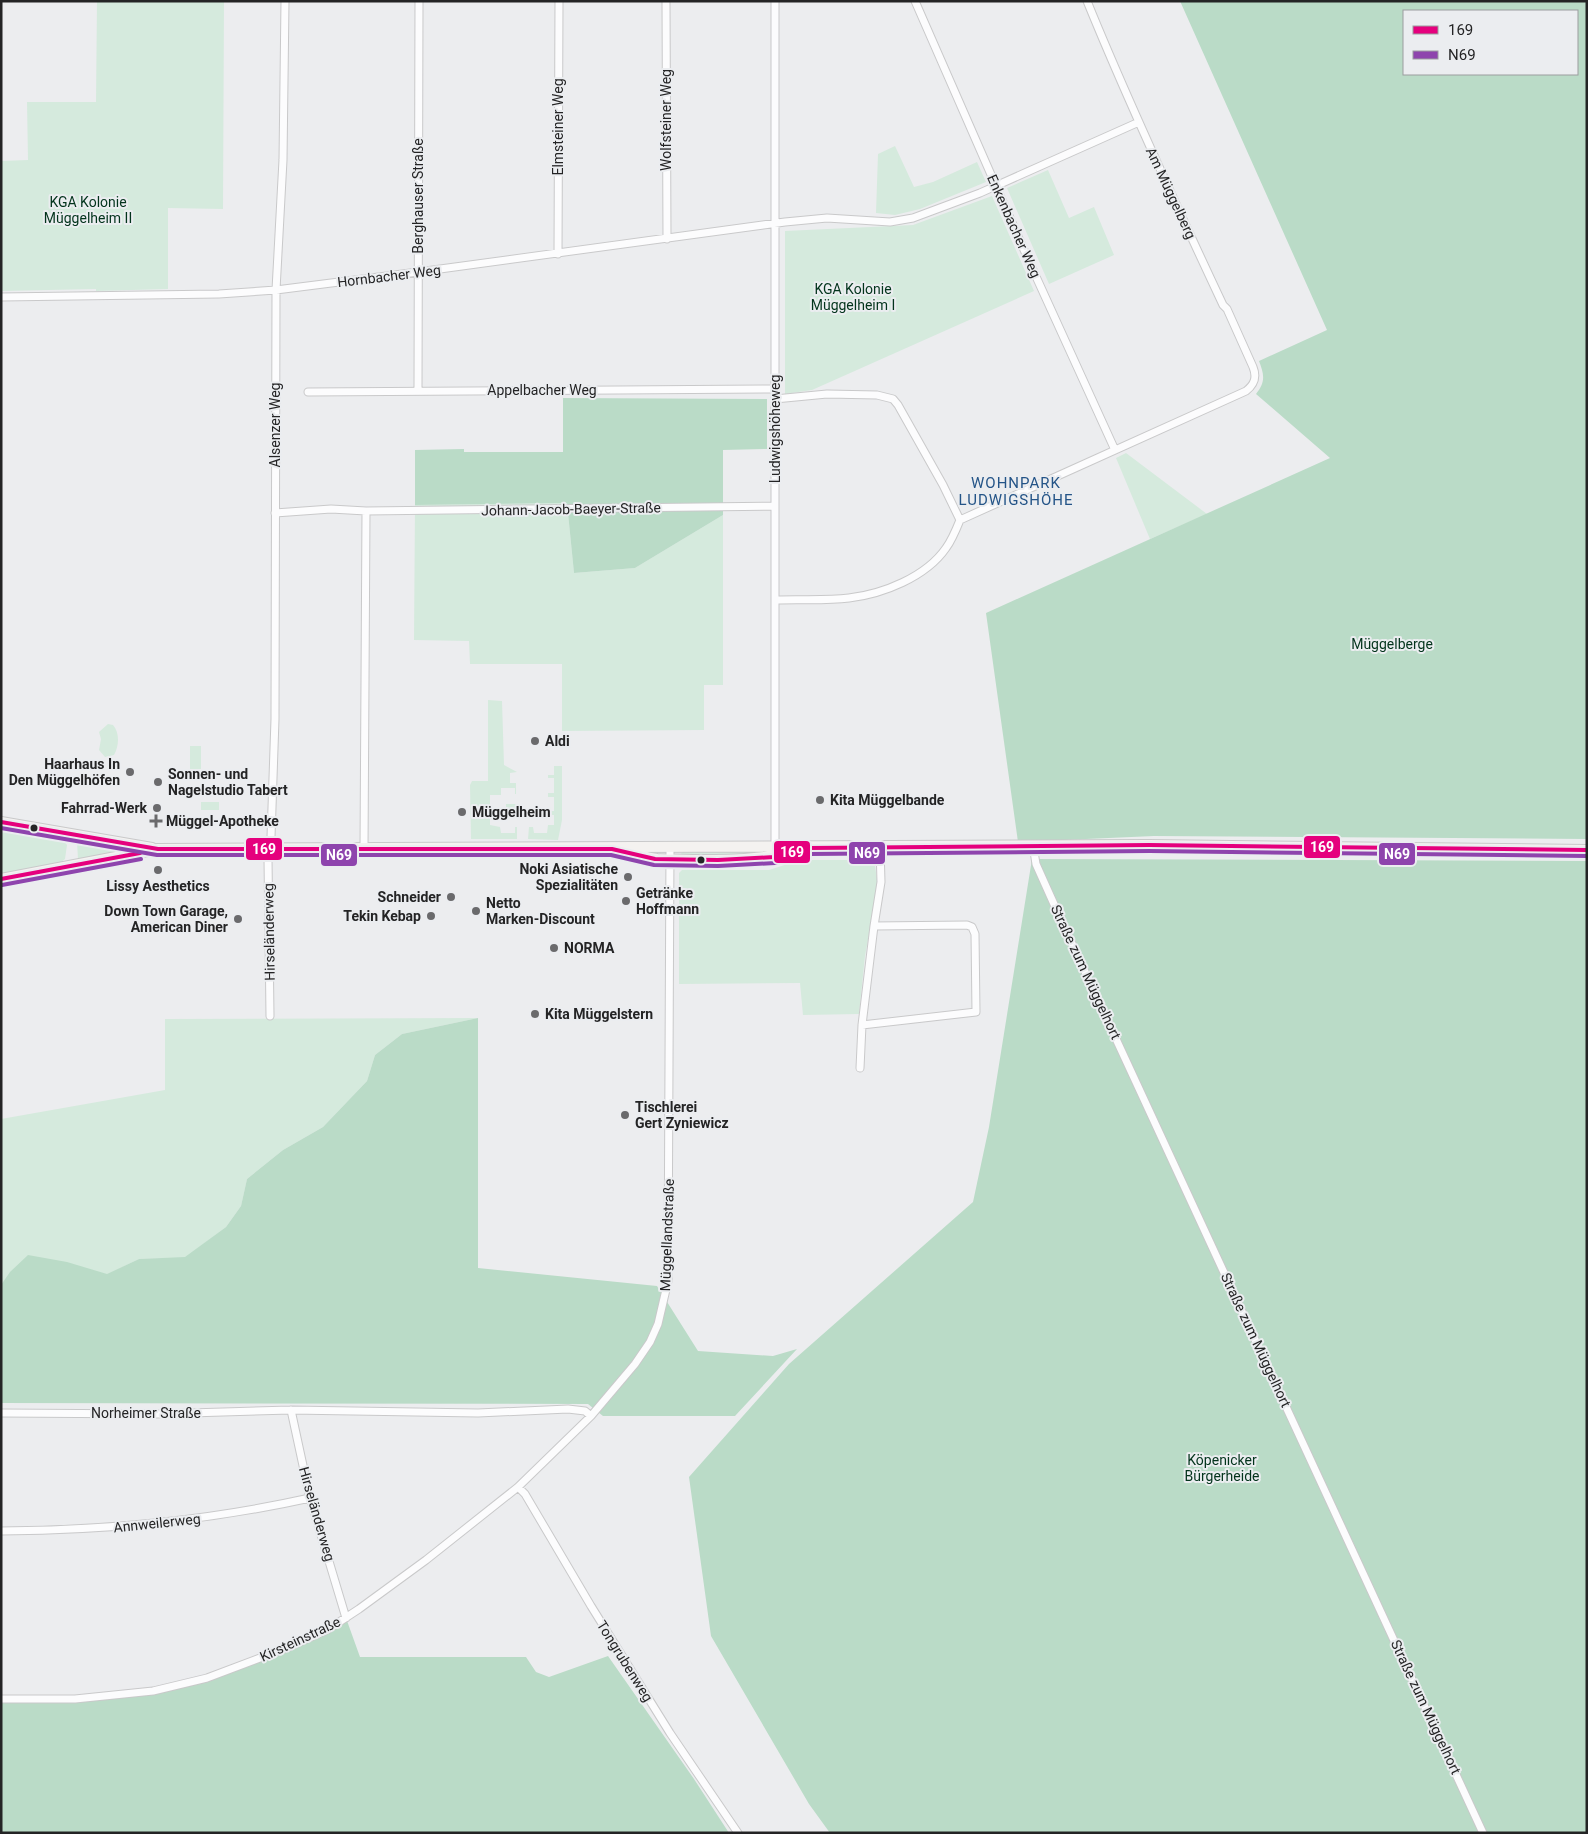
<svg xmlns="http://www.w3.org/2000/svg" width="1588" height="1834" viewBox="0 0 1588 1834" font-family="Roboto,sans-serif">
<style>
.green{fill:#d5eadd}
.forest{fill:#badbc7;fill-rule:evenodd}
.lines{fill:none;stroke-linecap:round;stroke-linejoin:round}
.minor-casing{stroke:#c9c9ca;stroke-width:9}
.secondary-casing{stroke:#c9c9ca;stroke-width:12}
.minor{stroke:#fcfcfd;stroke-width:7}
.secondary{stroke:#f4f2f0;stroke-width:10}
.bus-1-casing{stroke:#ebedf0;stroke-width:8}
.bus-2-casing{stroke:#ebedf0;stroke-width:8}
.bus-1{stroke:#e5007d;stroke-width:4}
.bus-2{stroke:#8e44ad;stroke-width:4}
.poi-dot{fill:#6a6a6c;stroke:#ebedf0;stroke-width:2}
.bus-dot{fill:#242425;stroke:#ebedf0;stroke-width:2}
.labels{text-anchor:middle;stroke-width:4;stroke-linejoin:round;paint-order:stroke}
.street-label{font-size:14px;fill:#242425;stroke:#ebedf0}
.park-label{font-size:14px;fill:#03341c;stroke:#ebedf0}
.poi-label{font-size:14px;font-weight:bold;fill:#242425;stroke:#ebedf0;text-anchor:start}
.neighbourhood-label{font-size:15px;letter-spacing:1px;fill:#245487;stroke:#ebedf0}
.line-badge{stroke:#ebedf0;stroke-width:2}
.badge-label{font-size:14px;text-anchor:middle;font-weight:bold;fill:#fff}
</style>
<rect width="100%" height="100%" fill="#ecedef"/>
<path class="green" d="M97 1H224L223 209 168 208V289L96 291V289L1 291V161L28 160 27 102H96Z
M895 146 914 187 933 182 977 162 986 182 920 209 895 215 876 213 878 154Z
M1048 170 1069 218 1094 207 1114 255 1049 284 1007 188Z
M992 196 1034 291 812 390 785 394V231L913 225Z
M1126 453 1207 514 1150 539 1116 458Z
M567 503 574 573 635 568 723 515V685H704V730L562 731V664H470L469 641 414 640 415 505Z
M488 700 502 701 504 765 517 772 510 773V783H516V794H515V788H501V795H490V825L500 827 501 833H515V827H517V839H471L470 785 472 781H488Z
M108 724 113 725C120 733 119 746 114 755L105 757 99 750 101 739 99 732Z
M190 746H201V769H190Z
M554 766H562V820L558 840 528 839 529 827H533L534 833H547L548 825H554V815H548V811H554V797H548V793H554V778H548V775H554Z
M201 802H219V810H201Z
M506 804H516V817H506Z
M1 826 61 837 67 845 65 859 59 864 1 875Z
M79 839 115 846 118 850 117 852 78 859 77 842Z
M683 852H752V855H682L681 853Z
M800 860H874L878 885 865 956 859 1014 803 1015 800 983 679 984V873L682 870H769Z
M478 1018 402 1034 375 1055 367 1081 323 1127 283 1150 247 1179 241 1206 226 1227 185 1258 139 1259 108 1274 1 1285V1119L165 1090V1019Z"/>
<path class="forest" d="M1180 1H1587V839L1154 836 1018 842 986 613 1330 458 1256 394C1266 382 1264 374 1259 361L1327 330ZM1404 11H1577V74H1404Z
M563 398 767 399V449L723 450V515L635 568 574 573 567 503 415 505V450L464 449V452H563Z
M1032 859 1587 861V1833H830L809 1804 711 1636 689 1477 789 1364 973 1202 989 1127Z
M478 1018V1268L657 1286 698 1351 773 1356 797 1349 735 1416H603L588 1404 1 1403V1285L10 1272 28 1255 67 1262 107 1274 139 1259 185 1257 226 1227 241 1206 247 1179 283 1150 323 1127 367 1081 375 1055 402 1034Z
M346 1618 360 1657H526L536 1672 549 1677 608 1656 694 1779 729 1833H1V1698L141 1693 240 1666Z"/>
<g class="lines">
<defs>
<path id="minor" d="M666 1 667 239
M915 1 1028 259 1115 450
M558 254 559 1
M1 297 219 294 276 290 418 272 785 222 827 218 890 222 913 218 980 193 1139 122
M418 391 419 1
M308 392 775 389
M775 399 827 394 877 395 893 399 898 405 943 485 960 520
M275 513 331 509 366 511 775 506
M776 600C800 599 825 601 849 598 883 594 926 577 946 548 952 540 956 530 960 520L1246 391C1255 384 1257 377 1253 367L1227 309 1223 305C1176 205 1129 104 1087 1
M1033 845 1036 864 1062 922 1483 1833
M364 849 366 511
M775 849V1
M270 1016 268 859 271 837 275 719 276 290 283 160 285 1
M862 1025 976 1012 975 934 972 927 967 925 874 926
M860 1068 862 1025 874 926 881 882 880 847
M291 1410 310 1498 346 1618
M1 1413 157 1414 291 1410 478 1413 568 1409 585 1411 591 1416
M518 1487 525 1494 591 1606 670 1733 738 1833
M1 1531C108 1530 206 1521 310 1498
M1 1699H75L153 1691 207 1678 289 1647 327 1630 359 1609 426 1560 518 1487 591 1416 635 1364 650 1342 658 1324 668 1281 670 847"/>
<path id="secondary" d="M1 822 152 848
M623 851C634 854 645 857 657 859 668 860 680 859 692 860 728 860 761 860 796 851
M1 879 158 849 1149 845 1587 850"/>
</defs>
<use href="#minor" class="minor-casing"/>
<use href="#secondary" class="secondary-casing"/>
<use href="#minor" class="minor"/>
<use href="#secondary" class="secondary"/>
<defs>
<path id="bus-1" d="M1 822 158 849H612L655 859 718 860 774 857 808 848 1149 845 1587 850
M1 879 140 853"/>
<path id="bus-2" d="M1 828 157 855H611L654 865 718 866 775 863 809 854 1149 851 1587 856
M2 885 141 859"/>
</defs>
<use href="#bus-1" class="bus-1-casing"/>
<use href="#bus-2" class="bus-2-casing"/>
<use href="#bus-1" class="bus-1"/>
<use href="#bus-2" class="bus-2"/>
</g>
<g class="poi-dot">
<circle cx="535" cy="741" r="5"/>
<circle cx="130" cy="772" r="5"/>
<circle cx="158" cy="782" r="5"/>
<circle cx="820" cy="800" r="5"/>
<circle cx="157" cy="808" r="5"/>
<circle cx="462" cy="812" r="5"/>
<path d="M153.5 813.5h5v5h5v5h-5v5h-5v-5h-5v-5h5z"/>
<circle cx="158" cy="870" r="5"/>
<circle cx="628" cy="877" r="5"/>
<circle cx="451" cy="897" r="5"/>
<circle cx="626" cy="901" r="5"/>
<circle cx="476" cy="911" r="5"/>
<circle cx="431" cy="916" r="5"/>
<circle cx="238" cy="919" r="5"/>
<circle cx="554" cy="948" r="5"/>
<circle cx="535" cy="1014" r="5"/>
<circle cx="625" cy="1115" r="5"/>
</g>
<g class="bus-dot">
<circle cx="34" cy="828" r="4.5"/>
<circle cx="701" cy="860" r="4.5"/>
</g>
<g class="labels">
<g class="street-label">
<text transform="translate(666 120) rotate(-90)" y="5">Wolfsteiner Weg</text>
<text transform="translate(558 127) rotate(-90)" y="5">Elmsteiner Weg</text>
<text transform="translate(1171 193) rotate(65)" y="5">Am Müggelberg</text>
<text transform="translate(418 196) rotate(-90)" y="5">Berghauser Straße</text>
<text transform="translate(1014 226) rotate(66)" y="5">Enkenbacher Weg</text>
<text transform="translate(389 276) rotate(-7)" y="5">Hornbacher Weg</text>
<text x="542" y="395">Appelbacher Weg</text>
<text transform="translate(275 425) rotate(-90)" y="5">Alsenzer Weg</text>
<text transform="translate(775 429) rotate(-90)" y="5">Ludwigshöheweg</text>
<text transform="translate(571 509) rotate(-1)" y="5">Johann-Jacob-Baeyer-Straße</text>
<text transform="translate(269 932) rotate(-91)" y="5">Hirseländerweg</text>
<text transform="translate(1086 972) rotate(65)" y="5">Straße zum Müggelhort</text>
<text transform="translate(667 1235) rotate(-88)" y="5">Müggellandstraße</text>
<text transform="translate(1256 1340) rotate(65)" y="5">Straße zum Müggelhort</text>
<text x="146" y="1418">Norheimer Straße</text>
<text transform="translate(317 1514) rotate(74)" y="5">Hirseländerweg</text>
<text transform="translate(157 1523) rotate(-6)" y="5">Annweilerweg</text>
<text transform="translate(300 1639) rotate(-25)" y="5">Kirsteinstraße</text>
<text transform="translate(625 1661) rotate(58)" y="5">Tongrubenweg</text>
<text transform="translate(1426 1707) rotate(65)" y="5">Straße zum Müggelhort</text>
</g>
<g class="park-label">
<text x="88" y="207">KGA Kolonie<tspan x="88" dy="16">Müggelheim II</tspan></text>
<text x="853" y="294">KGA Kolonie<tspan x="853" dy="16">Müggelheim I</tspan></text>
<text x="1392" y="649">Müggelberge</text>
<text x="1222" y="1465">Köpenicker<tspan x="1222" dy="16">Bürgerheide</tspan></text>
</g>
<g class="poi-label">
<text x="545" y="746">Aldi</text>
<text x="120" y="769" text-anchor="end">Haarhaus In<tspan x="120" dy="16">Den Müggelhöfen</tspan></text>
<text x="168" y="779">Sonnen- und<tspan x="168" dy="16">Nagelstudio Tabert</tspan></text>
<text x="830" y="805">Kita Müggelbande</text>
<text x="147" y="813" text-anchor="end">Fahrrad-Werk</text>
<text x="472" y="817">Müggelheim</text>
<text x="166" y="826">Müggel-Apotheke</text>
<text x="618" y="874" text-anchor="end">Noki Asiatische<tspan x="618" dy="16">Spezialitäten</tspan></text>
<text x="158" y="891" text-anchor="middle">Lissy Aesthetics</text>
<text x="636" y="898">Getränke<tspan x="636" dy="16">Hoffmann</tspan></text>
<text x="441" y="902" text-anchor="end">Schneider</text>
<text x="486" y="908">Netto<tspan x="486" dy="16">Marken-Discount</tspan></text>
<text x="228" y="916" text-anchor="end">Down Town Garage,<tspan x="228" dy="16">American Diner</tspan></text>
<text x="421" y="921" text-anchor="end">Tekin Kebap</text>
<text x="564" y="953">NORMA</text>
<text x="545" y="1019">Kita Müggelstern</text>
<text x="635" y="1112">Tischlerei<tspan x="635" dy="16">Gert Zyniewicz</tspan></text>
</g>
<g class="neighbourhood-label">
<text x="1016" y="488">WOHNPARK<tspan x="1016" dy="17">LUDWIGSHÖHE</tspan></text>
</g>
</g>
<g class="line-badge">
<rect x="1303" y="835" width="38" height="24" rx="5" fill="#e5007d"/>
<rect x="245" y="837" width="38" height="24" rx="5" fill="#e5007d"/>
<rect x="773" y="840" width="38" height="24" rx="5" fill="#e5007d"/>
<rect x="848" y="841" width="38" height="24" rx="5" fill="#8e44ad"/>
<rect x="1378" y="842" width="38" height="24" rx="5" fill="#8e44ad"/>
<rect x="320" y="843" width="38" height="24" rx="5" fill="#8e44ad"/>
</g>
<g class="badge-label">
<text x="1322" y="852">169</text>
<text x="264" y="854">169</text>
<text x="792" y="857">169</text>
<text x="867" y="858">N69</text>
<text x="1397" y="859">N69</text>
<text x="339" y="860">N69</text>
</g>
<rect width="1588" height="1834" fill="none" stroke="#242425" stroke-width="5"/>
<rect x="1403" y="10" width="175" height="65" fill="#ebedf0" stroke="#9b9d9f"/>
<rect x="1413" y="26" width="25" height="8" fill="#e5007d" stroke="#9b9d9f"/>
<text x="1448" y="35" font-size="15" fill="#242425">169</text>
<rect x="1413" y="51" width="25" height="8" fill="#8e44ad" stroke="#9b9d9f"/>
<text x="1448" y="60" font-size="15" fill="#242425">N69</text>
</svg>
